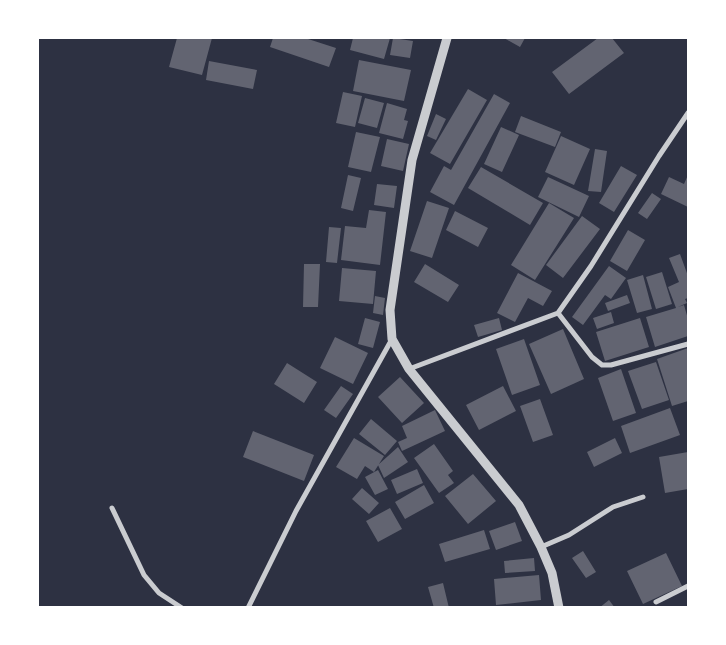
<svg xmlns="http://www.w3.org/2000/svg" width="726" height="645" viewBox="0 0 726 645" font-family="'Golos Text',sans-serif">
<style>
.building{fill:#626471}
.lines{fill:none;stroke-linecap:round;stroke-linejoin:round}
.minor{stroke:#caccd0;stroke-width:5}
.tertiary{stroke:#caccd0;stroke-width:9}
</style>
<rect width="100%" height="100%" fill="#2d3142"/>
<path class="building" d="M177 38H212L202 75 169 67Z
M273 38H305L336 48 329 67 270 47Z
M353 38H390L384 59 350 50Z
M393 38 413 41 410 58 390 55Z
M504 38H525L520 47Z
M598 38H612L624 53 569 94 552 72Z
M359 60 411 70 404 101 353 91Z
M209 61 257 70 253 89 206 80Z
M468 89 487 100 450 164 430 153Z
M343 92 362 96 355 127 336 123Z
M494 94 510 103 454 205 430 192 444 166 451 170Z
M365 98 384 103 377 128 358 123Z
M387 103 407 109 404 120 408 121 403 139 379 133Z
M436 114 446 119 436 140 427 136Z
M521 116 561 132 555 147 515 132Z
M501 127 519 135 502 172 484 164Z
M356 132 380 137 371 172 348 167Z
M561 136 590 149 574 185 545 172Z
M387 139 409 144 403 171 381 166Z
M595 149 607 151 601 192 588 191Z
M621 166 637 175 614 212 599 203Z
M481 167 543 203 530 225 468 188Z
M348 175 361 178 353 211 341 208Z
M688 175V207L661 194 669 177 684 184Z
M548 177 589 196 579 217 538 197Z
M377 184 397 186 394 208 374 205Z
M652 193 661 199 647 219 638 213Z
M427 201 449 208 432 258 410 251Z
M549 203 574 218 535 280 511 265Z
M369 210 386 212 380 265 341 260 345 226 366 228Z
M455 211 488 228 478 247 446 230Z
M582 216 600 229 563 278 546 265Z
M329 227 341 228 337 263 326 262Z
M628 230 645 240 627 271 610 261Z
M680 254 688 276V298L685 299 687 303 678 307 684 305 688 319V336L655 347 646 317 676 308 668 287 679 282 669 258Z
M304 264H320L318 307H303Z
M425 264 459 285 448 302 414 282Z
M609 266 626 278 611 299 605 295 583 325 572 317Z
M342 268 376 271 373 304 339 301Z
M662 272 672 304 656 309 646 277Z
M518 273 552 291 543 306 528 298 515 322 497 313Z
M643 275 652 309 637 313 627 280Z
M627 295 630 303 608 311 605 303Z
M375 296 385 298 383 315 373 313Z
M611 312 614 323 597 329 593 318Z
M365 318 380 322 373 348 358 344Z
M499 318 502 330 478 337 474 325Z
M640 318 649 347 605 361 596 332Z
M563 329 584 379 551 394 529 344Z
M335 337 368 353 353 384 320 368Z
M524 339 540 385 512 395 496 349Z
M688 348V401L672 406 657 359Z
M656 362 669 400 642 409 628 371Z
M287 363 317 382 304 403 274 384Z
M621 369 636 413 613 421 598 378Z
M400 377 424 403 402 423 378 397Z
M341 386 353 394 336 418 324 410Z
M503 386 516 411 479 430 466 405Z
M540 399 553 435 533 442 520 406Z
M670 408 680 435 630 453 621 426Z
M435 410 445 431 402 451 398 442 407 438 402 426Z
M371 419 397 441 385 455 359 434Z
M253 431 314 455 304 481 243 457Z
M354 438 384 456 374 472 365 466 357 479 336 467Z
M615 438 622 453 594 467 587 452Z
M434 444 453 471 448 475 454 483 439 493 414 458Z
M398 447 408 462 384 478 378 465Z
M688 452V489L665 493 659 457Z
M417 469 423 483 397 494 391 480Z
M378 470 388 489 375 495 365 477Z
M473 474 496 501 468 524 445 496Z
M424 485 434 503 405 519 395 502Z
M362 488 379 503 369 514 352 499Z
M390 508 402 529 378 542 366 521Z
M515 522 522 541 496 550 489 531Z
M484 530 490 549 445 562 439 544Z
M583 551 596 572 586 578 572 558Z
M666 553 682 586 643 604 627 571Z
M534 558 535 571 505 573 504 561Z
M539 575 541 600 496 605 494 579Z
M443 583 449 608H434L428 587Z
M609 600 615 608H599Z"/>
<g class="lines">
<path class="minor" d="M558 313 592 357 602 365H611L688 344
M409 369 558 313 591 266 659 156 688 113
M112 508 144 575 159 593 182 608
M541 547 569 535 613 507 643 497
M656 602 688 586
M248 608 296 511 392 339"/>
<path class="tertiary" d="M447 38 412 160 390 310 392 339 409 369 519 505 541 547 552 573 559 608"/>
</g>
<rect width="726" height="645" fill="none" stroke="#ffffff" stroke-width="78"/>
</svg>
